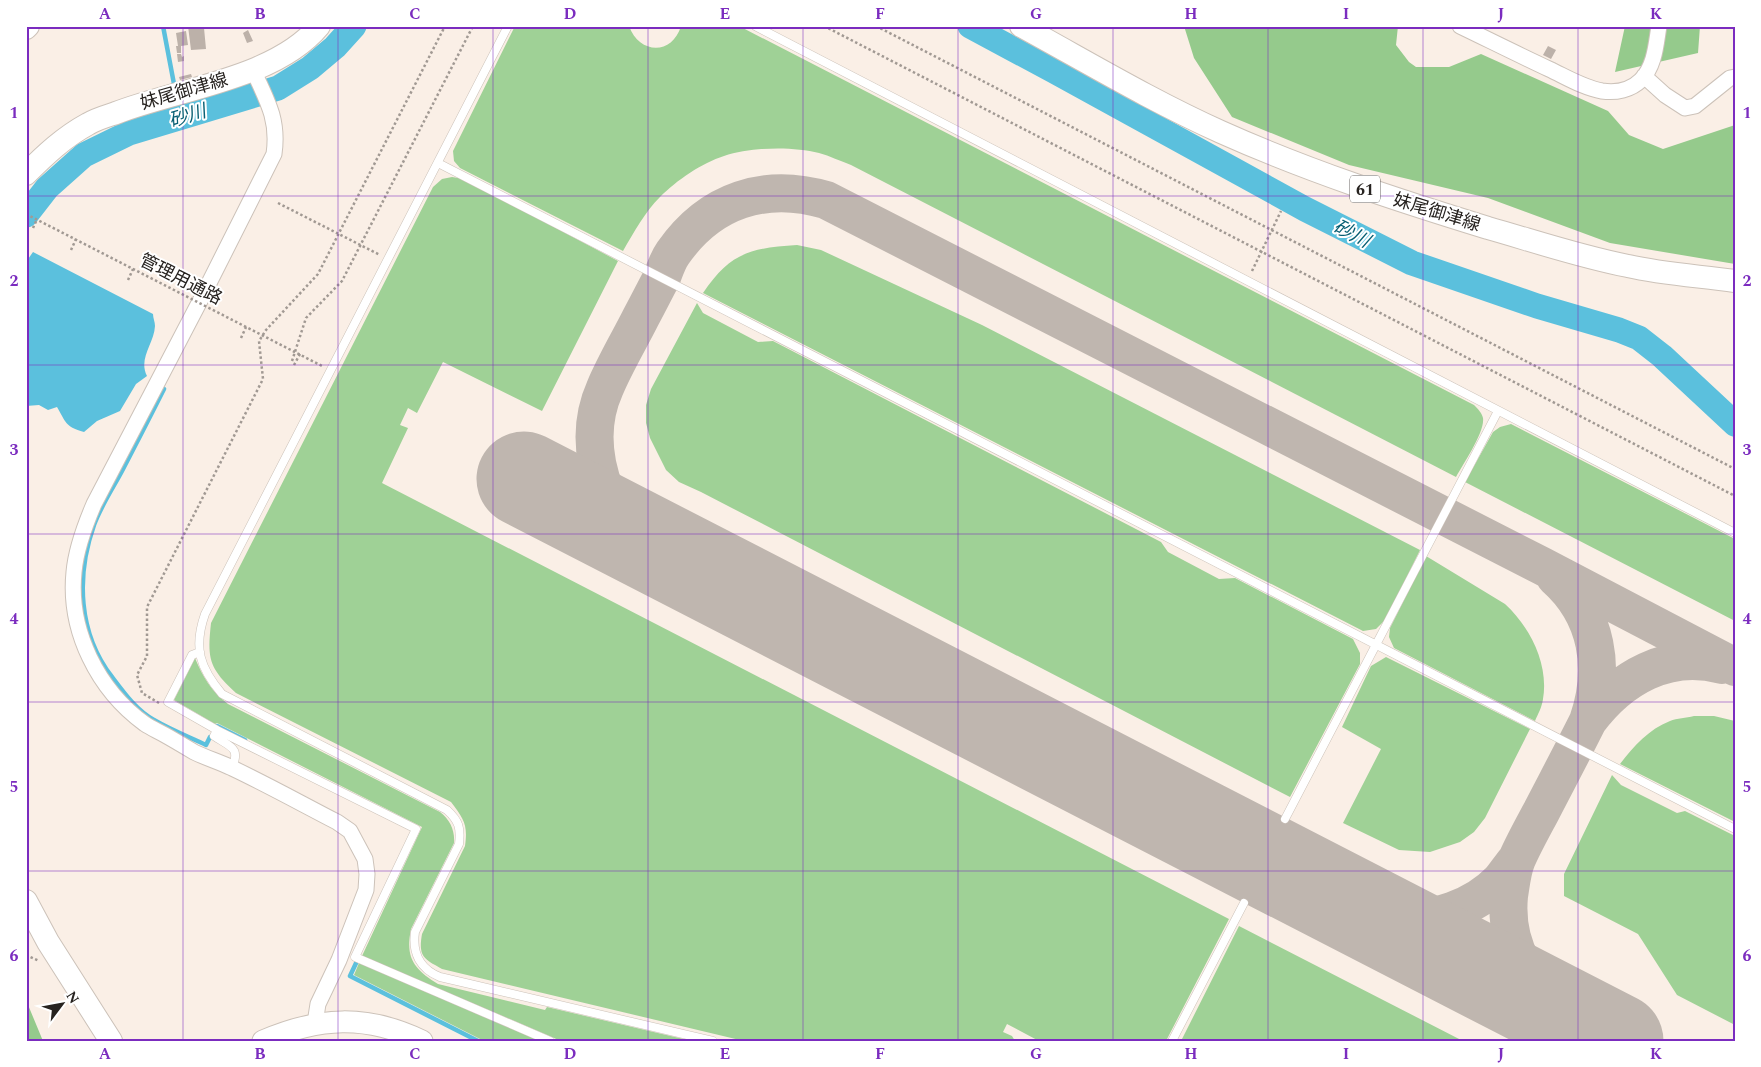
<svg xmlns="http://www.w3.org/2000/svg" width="1761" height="1067" viewBox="0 0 1761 1067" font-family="Spectral,'Noto Sans JP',serif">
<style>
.green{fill:#9fd196}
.forest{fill:#95ca8c}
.water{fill:#5bc0dd}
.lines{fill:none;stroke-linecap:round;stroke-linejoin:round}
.stream{stroke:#5bc0dd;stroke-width:4.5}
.river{stroke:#5bc0dd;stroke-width:25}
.taxiway{stroke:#bfb6af;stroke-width:38}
.runway{stroke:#bfb6af;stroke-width:95}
.building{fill:#bcb1a9}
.service-casing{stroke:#ccc2b9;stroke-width:9}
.minor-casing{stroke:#ccc2b9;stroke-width:17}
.secondary-casing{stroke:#ccc2b9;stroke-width:23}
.primary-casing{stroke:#ccc2b9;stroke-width:24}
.path{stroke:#a19993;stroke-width:2.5;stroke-dasharray:2.5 2.5;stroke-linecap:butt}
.service{stroke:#fff;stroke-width:8}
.minor{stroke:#fff;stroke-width:15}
.secondary{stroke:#fff;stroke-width:21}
.primary{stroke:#fff;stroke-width:22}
.path-bridge{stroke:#a19993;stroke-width:2.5;stroke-dasharray:2.5 2.5;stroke-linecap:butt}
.grid{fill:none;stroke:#7b2cbf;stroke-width:1;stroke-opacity:0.55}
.labels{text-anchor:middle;stroke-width:4;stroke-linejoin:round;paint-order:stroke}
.shield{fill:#fff;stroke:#686563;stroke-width:1}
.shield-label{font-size:16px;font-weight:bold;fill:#272320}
.street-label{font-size:18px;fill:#272320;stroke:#fff}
.water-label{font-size:19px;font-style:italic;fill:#085f73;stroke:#fff}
.neatline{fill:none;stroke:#7b2cbf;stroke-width:2}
.grid-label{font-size:16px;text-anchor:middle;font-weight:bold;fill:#7b2cbf}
</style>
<rect width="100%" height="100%" fill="#faefe6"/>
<path class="green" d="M515 26H629C639 54 672 56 681 26H739L1474 405C1478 409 1482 413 1483 418 1485 432 1463 464 1456 477L851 165C840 161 830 156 819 153 792 146 751 147 724 156 702 163 677 180 660 197 645 212 634 232 623 251L460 168 454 161 453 151Z
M452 177 464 179 618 261 542 411 443 362 417 413 408 408 400 425 408 428 382 483 1229 919 1166 1041H1039L1007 1024 1003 1032 1012 1036 1015 1041H744L442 969C424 959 418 957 422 934L465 846C468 825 464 819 451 802L236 693C209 668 207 659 211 623L433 187 442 179Z
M797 245 821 250 982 325 1420 550 1386 619 1376 629 1363 631 703 293C730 253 750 248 797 245Z
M697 303 703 313 758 342 773 341 1161 542 1168 552 1219 579 1235 578 1353 639 1360 653V664L1290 797 701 492 679 482 666 470 650 438 646 423V405L651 389Z
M1511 424 1735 539V621L1465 482 1493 432 1500 427Z
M1426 556 1505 604C1530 627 1549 664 1543 699 1542 707 1538 714 1535 721L1394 648 1389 637 1390 628Z
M1386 657 1530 729 1485 818 1474 832 1460 842 1430 852 1399 850 1343 823 1381 749 1342 727 1371 666Z
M195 658C203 677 211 691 228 704L440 812C450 820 455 830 454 843L411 929C405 958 414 969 438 984L545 1010 547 1007 692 1041H561L362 956 422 827 217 723 215 724 174 700Z
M1694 716H1714L1735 721V822L1620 764C1634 746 1649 729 1670 721 1677 718 1686 718 1694 716Z
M1612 775 1621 785 1677 813 1685 811 1735 836V1025L1677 995 1638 934 1564 896V874Z
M1239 926 1463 1041H1181Z
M359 963 540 1041H484L354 975Z"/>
<path class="forest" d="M1184 26H1398L1396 45 1409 62 1416 67H1449L1481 54 1608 111 1629 135 1663 149 1735 125V264L1610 243 1488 198 1349 165 1232 117 1194 58Z
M1625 26H1700L1698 53 1615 72Z
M26 1000 43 1041H26Z"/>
<path class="water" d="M33 252 153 314C153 318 155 322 155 326 154 344 138 358 147 376L136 384 120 411 97 421 84 432C65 427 66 422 57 407L48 410 39 405 26 406V262Z"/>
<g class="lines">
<path class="stream" d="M163 26 174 84
M180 111 181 117
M162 388 164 389C150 417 136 444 122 471 113 488 101 506 94 525 76 576 78 633 112 677 124 693 137 711 154 720 171 730 189 737 206 745L210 737
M216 727 217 726 245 740
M357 961 350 976 478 1041"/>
<path class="river" d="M970 26 1054 71 1305 209 1412 263 1537 306 1619 330 1639 338 1662 356 1735 424
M26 215 47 188 84 155 129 133 278 88 310 68 335 47 354 26"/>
<path class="taxiway" d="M630 533C598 493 583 437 605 388 615 364 629 341 641 317 648 304 655 290 662 277 665 269 668 260 673 253 710 200 765 182 826 200L1542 566 1735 667
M1555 577C1598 615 1606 669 1588 721 1573 751 1557 781 1541 812 1533 827 1524 843 1517 859 1512 871 1511 884 1509 896 1504 949 1530 983 1568 1016
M1588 721C1620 678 1668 650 1722 665
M1352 906C1367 911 1382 916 1397 918 1433 922 1475 907 1500 881 1506 874 1511 866 1517 859"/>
<path class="runway" d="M524 479 1616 1041"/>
</g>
<path class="building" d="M188 26H203L204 28 206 49 191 50Z
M248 30 253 41 247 43 243 33Z
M186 31 188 45 181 46V53H177L176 46H178L176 33Z
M1548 46 1556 50 1551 59 1543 55Z
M177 54H181L182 57 184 56V61L178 62Z
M191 74 192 77 180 80 179 77Z"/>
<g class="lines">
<defs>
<path id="service" d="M508 26 205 614C193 648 200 668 222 694L447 810C459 821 461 828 459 844L415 932C412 953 420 969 440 977L713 1041
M755 26 1735 533
M438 163 1735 829
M200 652 192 655 168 702 217 730 416 829 355 957 550 1041
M217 730 214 736C230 747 241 747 232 768
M1285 819 1498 411
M1172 1041 1244 903"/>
<path id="minor" d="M1460 26C1489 40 1519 55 1549 69 1566 77 1584 88 1602 91 1616 93 1631 90 1641 80 1655 66 1656 44 1659 26
M253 70C267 100 279 120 274 154L201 299 94 504C85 525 76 549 74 572 68 631 98 690 145 724 151 728 158 731 165 735 174 740 184 746 194 752 206 758 220 762 232 768 268 785 302 804 337 822L350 831 365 859 367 874 366 890 339 960 318 1004 315 1023
M1644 76 1665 95 1685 108 1695 106 1730 78 1735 77"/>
<path id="secondary" d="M263 1041C319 1017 366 1014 422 1041"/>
<path id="primary" d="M1021 26C1087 62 1152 101 1221 132 1308 171 1397 200 1488 228 1534 241 1581 257 1628 266 1663 274 1700 276 1735 281
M26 28 28 26
M26 174C45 155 64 137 88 124 96 119 107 116 116 113 177 89 275 79 319 26
M26 901 48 942 111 1041"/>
</defs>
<use href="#service" class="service-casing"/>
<use href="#minor" class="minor-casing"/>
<use href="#secondary" class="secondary-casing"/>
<use href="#primary" class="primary-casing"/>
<path class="path" d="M824 26 1735 496
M876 26 1735 469
M278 203 380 255
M33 228 37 219
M71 250 76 239
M1252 271 1281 211
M128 280 133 269
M241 338 246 327
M292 361 306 318 342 281 473 26
M294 365 300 354
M159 703 142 693 137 675 147 656V607L263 379 259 341 266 330 318 274 445 26
M26 955 39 961"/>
<use href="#service" class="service"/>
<use href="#minor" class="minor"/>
<use href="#secondary" class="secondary"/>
<use href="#primary" class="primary"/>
<path class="path-bridge" d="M26 214 324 367"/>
</g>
<path class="grid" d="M183 26V1041M338 26V1041M493 26V1041M648 26V1041M803 26V1041M958 26V1041M1113 26V1041M1268 26V1041M1423 26V1041M1578 26V1041M26 196H1735M26 365H1735M26 534H1735M26 702H1735M26 871H1735"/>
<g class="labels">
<rect class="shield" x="1350" y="175.5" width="30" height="27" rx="4"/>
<g class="shield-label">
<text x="1365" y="195">61</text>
</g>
<g class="street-label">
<text transform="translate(184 91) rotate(-16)" y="6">妹尾御津線</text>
<text transform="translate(1437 212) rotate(17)" y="6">妹尾御津線</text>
<text transform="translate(181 279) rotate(27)" y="6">管理用通路</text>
</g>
<g class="water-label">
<text transform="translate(187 115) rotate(-17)" y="7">砂川</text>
<text transform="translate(1352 233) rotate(27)" y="7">砂川</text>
</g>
</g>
<rect width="1761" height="1067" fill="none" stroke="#ffffff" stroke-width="55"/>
<g transform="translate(62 1004) rotate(58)" stroke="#ffffff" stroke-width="4" paint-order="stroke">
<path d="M0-4L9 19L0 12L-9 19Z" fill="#272320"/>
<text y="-8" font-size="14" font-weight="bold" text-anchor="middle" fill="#272320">N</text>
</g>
<rect x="28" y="28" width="1706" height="1012" class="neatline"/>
<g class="grid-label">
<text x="105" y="19">A</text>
<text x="260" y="19">B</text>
<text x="415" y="19">C</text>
<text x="570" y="19">D</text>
<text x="725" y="19">E</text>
<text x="880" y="19">F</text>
<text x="1036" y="19">G</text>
<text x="1191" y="19">H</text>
<text x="1346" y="19">I</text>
<text x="1501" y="19">J</text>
<text x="1656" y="19">K</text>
<text x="14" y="118">1</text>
<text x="1747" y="118">1</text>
<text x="14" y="286">2</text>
<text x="1747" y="286">2</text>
<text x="14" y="455">3</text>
<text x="1747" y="455">3</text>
<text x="14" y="624">4</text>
<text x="1747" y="624">4</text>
<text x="14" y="792">5</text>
<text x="1747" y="792">5</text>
<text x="14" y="961">6</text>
<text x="1747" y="961">6</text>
<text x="105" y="1059">A</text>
<text x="260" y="1059">B</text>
<text x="415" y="1059">C</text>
<text x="570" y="1059">D</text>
<text x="725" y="1059">E</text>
<text x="880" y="1059">F</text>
<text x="1036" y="1059">G</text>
<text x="1191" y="1059">H</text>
<text x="1346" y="1059">I</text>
<text x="1501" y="1059">J</text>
<text x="1656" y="1059">K</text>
</g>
</svg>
